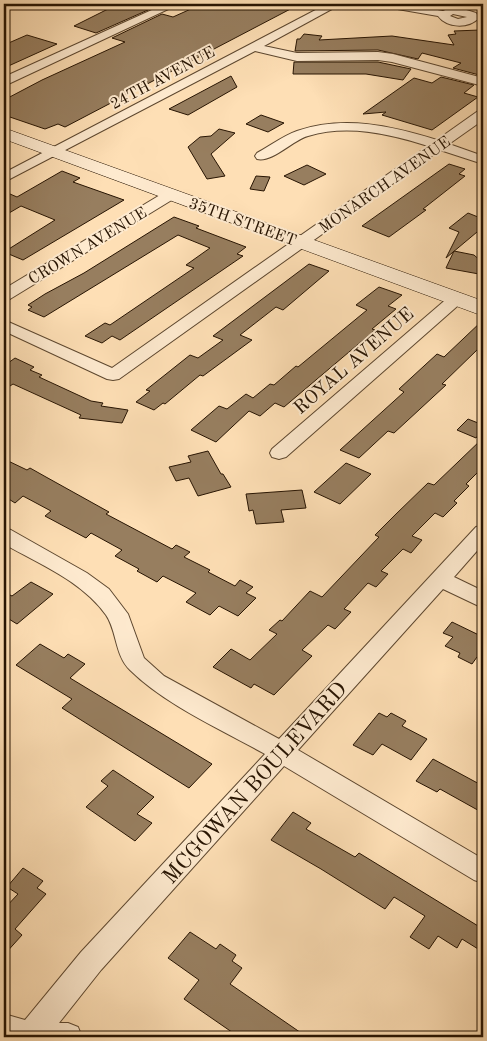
<svg xmlns="http://www.w3.org/2000/svg" width="487" height="1041" viewBox="0 0 487 1041" font-family="'Old Standard TT',serif">
<style>
.building{fill:#977e5f;stroke:#271402}
.lines{fill:none;stroke-linecap:round;stroke-linejoin:round}
.street-casing{stroke:#5d472f;stroke-width:2}
.secondary-casing{stroke:#271402;stroke-width:1}
.street{fill:#feeacf;fill-rule:evenodd}
.secondary{fill:#feeacf;fill-rule:evenodd}
.labels{text-anchor:middle;stroke-width:4;stroke-linejoin:round;paint-order:stroke}
.far-street-label{font-size:16px;fill:#271402;stroke:#feeacf}
.street-label{font-size:19px;fill:#271402;stroke:#feeacf}
.near-street-label{font-size:22px;fill:#271402;stroke:#feeacf}
</style>
<rect width="100%" height="100%" fill="#fedfb5"/>
<filter id="stains"><feTurbulence type="fractalNoise" baseFrequency=".004" numOctaves="4"/><feColorMatrix values="0 0 0 0 .2 0 0 0 0 .09 0 0 0 0 .02 0 0 0 .5 -.17"/></filter>
<radialGradient id="worn" r=".72"><stop offset=".6" stop-color="#630" stop-opacity="0"/><stop offset="1" stop-color="#630" stop-opacity=".3"/></radialGradient>
<path class="building" d="M118 4H127L148 10 96 33 74 26Z
M202 4H300L65 127 58 124 45 129 4 115V100L42 80 125 42 112 38 162 14 173 17Z
M480 30 483 35V76L453 68 461 63 422 53 418 59 378 50 295 51 297 39H300L304 34 322 36 319 40 392 36 454 45 448 35 456 34 454 31Z
M27 35 57 44 4 68V45Z
M294 62H378L411 69 403 80 366 74H293Z
M231 76 237 87 188 115 169 109Z
M441 77 474 85 464 93 478 97 432 130 382 115 386 112 363 114 414 78 432 83Z
M261 115 284 123 268 132 246 124Z
M219 129 235 133 211 154 225 176 207 179 188 147 200 137 211 136Z
M449 164 465 169 459 174 465 176 423 209 426 210 389 237 362 226Z
M307 165 326 174 304 185 284 176Z
M62 171 80 178 73 182 124 200 23 260 4 252 55 220 21 206 4 216V197L10 194 17 197Z
M256 176 270 177 264 191 250 189Z
M468 213 483 219V227L446 258 459 232 449 228Z
M174 217 199 226 196 228 246 247 237 254 243 256 120 340 112 336 102 343 85 336 105 323 110 325 194 268 186 265 210 248 178 235 44 317 28 310 32 307 28 305 45 294 84 273Z
M454 251 474 255 483 263 479 274 446 268Z
M309 264 329 271 283 310 276 307 240 335 252 340 203 376 200 375 165 404 163 403 154 410 136 402 150 391 146 390 190 355 198 358 223 340 213 336Z
M379 287 402 295 388 306 396 309 372 329 375 330 284 407 275 403 260 416 249 411 216 442 191 430 219 406 227 409 246 394 253 398 270 384 274 385 296 366 298 367 367 310 356 305Z
M483 320V351L478 349 442 384 446 385 394 433 388 431 359 458 340 450 404 392 399 389 437 354 444 357Z
M15 358 34 367 30 370 42 375 39 377 91 401 103 403 101 406 128 410 122 423 79 418 81 415 13 384 4 390V366Z
M468 419 483 425V429L476 438 457 430Z
M483 438V467L466 484 469 486 454 501 457 503 443 517 435 513 412 536 422 540 411 553 403 549 381 571 388 574 376 587 368 583 344 609 351 612 335 629 328 625 302 650 312 656 274 695 254 684 251 688 213 667 231 649 250 660 277 634 269 630 280 620 282 621 310 591 322 597 379 537 375 535 396 514 428 483 434 485Z
M208 451 221 474H223L231 487 198 496 189 478 176 481 169 467 191 462 188 456Z
M4 459 27 470 30 468 46 477 109 512 106 514 172 549 176 545 190 552 184 557 210 570 208 572 235 586 240 580 253 587 246 593 256 598 238 616 219 606 210 615 186 602 196 593 163 576 157 582 137 571 139 569 115 556 122 550 91 533 86 538 45 516 51 511 23 496 15 503 4 496Z
M346 463 371 474 340 504 314 492Z
M302 490 306 508 281 510 284 522 256 524 253 510 249 511 246 494Z
M31 582 53 594 17 624 4 616V592L12 596Z
M452 622 483 637V661L477 657 472 664 458 657 460 653 445 646 453 637 443 633Z
M40 644 64 658 68 654 85 664 70 678 212 764 189 788 62 708 72 699 16 665Z
M379 713 387 717 391 713 406 721 402 726 427 739 411 760 382 744 373 755 353 745Z
M433 759 483 786V813L440 789 437 792 416 781Z
M113 770 154 797 137 814 152 823 135 841 86 807 108 786 101 781Z
M293 812 311 823 306 829 355 857 359 853 483 929V952L462 939 457 948 438 936 429 949 410 937 425 916 394 897 385 909 321 869 271 840Z
M23 868 43 881 37 888 46 894 15 929 22 935 4 955V909L18 894 7 887Z
M190 932 216 949 220 944 236 955 232 961 242 968 230 984 307 1037H239L184 999 199 980 168 958Z"/>
<g class="lines">
<defs>
<path id="street" d="M165 4H179L4 86V77Z
M327 4H341L264 46 297 53 378 52 393 54 483 78V86L392 62 378 60 297 61 255 51 4 182V173Z
M380 4H404L443 11 450 8H460L476 13 479 18C468 29 447 28 438 16L386 7ZM453 14 467 17 458 19 450 16Z
M483 110V120L449 144 483 156V164L440 150 119 379 113 380 107 379 4 331V320L112 368 428 146C390 134 348 124 308 136 293 140 272 163 257 159L255 156 257 153C270 146 283 136 297 131 344 115 392 126 437 140L478 111Z
M170 191 175 192 177 195 175 198 10 299 4 301V289L165 192Z
M456 294 462 296 464 299 462 302 286 457 279 459 272 457 270 453 272 449 450 296Z
M483 525V544L454 577 483 591V608L443 589 298 750 483 859V883L474 880 284 766 101 970 59 1023H68L78 1027 82 1037H4V1014L25 1020 81 952 265 754C222 730 164 704 130 670 115 656 117 631 106 615 82 581 39 564 4 544V528L11 530 87 573 109 589 128 614 144 658 164 676 279 739 476 527Z"/>
<path id="secondary" d="M4 128 483 301V316L4 139Z"/>
</defs>
<use href="#street" class="street-casing"/>
<use href="#secondary" class="secondary-casing"/>
<use href="#street" class="street"/>
<use href="#secondary" class="secondary"/>
</g>
<g class="labels">
<g class="far-street-label">
<text transform="translate(162 77) rotate(-28)" y="6">24TH AVENUE</text>
<text transform="translate(384 184) rotate(-35)" y="6">MONARCH AVENUE</text>
<text transform="translate(243 221) rotate(20)" y="6">35TH STREET</text>
<text transform="translate(87 245) rotate(-31)" y="6">CROWN AVENUE</text>
</g>
<g class="street-label">
<text transform="translate(353 360) rotate(-41)" y="7">ROYAL AVENUE</text>
</g>
<g class="near-street-label">
<text transform="translate(254 782) rotate(-48)" y="8">MCGOWAN BOULEVARD</text>
</g>
</g>
<rect width="487" height="1041" fill="none" stroke="#fedfb5" stroke-width="20"/>
<rect x="5" y="5" width="477" height="1031" fill="none" stroke="#271402" stroke-width="2.5"/>
<rect x="10" y="10" width="467" height="1021" fill="none" stroke="#271402"/>
<rect width="100%" height="100%" filter="url(#stains)"/>
<rect width="100%" height="100%" fill="url(#worn)"/>
</svg>
